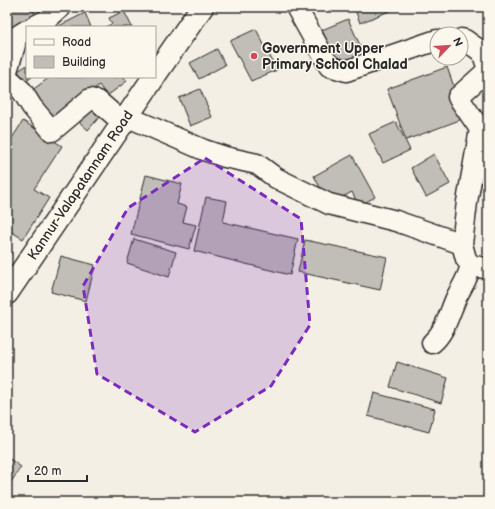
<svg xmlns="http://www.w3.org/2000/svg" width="495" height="509" viewBox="0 0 495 509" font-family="'Balsamiq Sans',sans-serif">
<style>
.building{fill:#c0beb6;stroke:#2b2b2b}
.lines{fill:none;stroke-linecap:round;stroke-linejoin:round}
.street-casing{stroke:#2b2b2b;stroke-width:23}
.secondary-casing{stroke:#2b2b2b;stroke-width:25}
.street{stroke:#fbf7ec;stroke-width:20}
.secondary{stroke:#fbf7ec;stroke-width:22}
.marked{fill:#7b2cbf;fill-opacity:0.2;stroke:#7b2cbf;stroke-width:3;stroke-dasharray:8 5;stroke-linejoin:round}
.poi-dot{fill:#d1495b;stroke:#fbf7ec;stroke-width:1.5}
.labels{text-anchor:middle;stroke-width:3;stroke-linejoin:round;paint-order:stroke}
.poi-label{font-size:14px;font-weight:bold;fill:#2b2b2b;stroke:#fbf7ec;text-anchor:start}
.street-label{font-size:14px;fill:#2b2b2b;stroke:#fbf7ec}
</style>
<rect width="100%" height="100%" fill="#f3efe4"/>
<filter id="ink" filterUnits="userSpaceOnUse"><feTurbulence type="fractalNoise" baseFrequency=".025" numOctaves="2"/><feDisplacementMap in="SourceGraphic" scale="8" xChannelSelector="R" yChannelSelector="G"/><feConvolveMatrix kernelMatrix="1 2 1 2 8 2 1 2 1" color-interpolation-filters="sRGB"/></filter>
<g filter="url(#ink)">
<path class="building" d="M7 7H32L37 18 7 33Z
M135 7H145L139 12Z
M354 7H391L392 10 360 23Z
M124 11 132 27H105L112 24 109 18Z
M85 13 91 27H57Z
M348 19 364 54 338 65 322 30Z
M256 29 277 70 251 81 230 41Z
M217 49 225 65 199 79 190 63Z
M27 65V77H32L25 82 18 71Z
M447 67 465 118 406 140 387 89Z
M50 77H124L127 81 107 96 99 85 52 120 31 91Z
M200 89 212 117 190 126 179 98Z
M89 103 102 114 88 130 76 119Z
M23 121 62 146 34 189 49 198 23 239 7 229V146Z
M396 122 410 150 383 163 369 134Z
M434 154 450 184 426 197 411 168Z
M352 155 375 197 359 206 352 192 329 204 314 176Z
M146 175 182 184 177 204 187 207 183 222 196 225 189 249 131 234Z
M206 197 227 201 223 222 298 239 290 275 194 251Z
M134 239 176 252 169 277 127 263Z
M305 240 387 257 380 290 298 272Z
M7 249 12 252 7 260Z
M61 256 95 265 86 301 51 292Z
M488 316V334L484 317Z
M397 362 448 378 441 403 390 387Z
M374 393 435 409 429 432 368 416Z
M7 457 21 467 7 488Z"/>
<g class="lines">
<defs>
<path id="street" d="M296 7 329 66 346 71 437 40
M33 27 45 21 61 7
M461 39 465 40 482 52 488 69
M488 70 458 97 480 129 467 202 462 244 466 259 471 265 488 269
M7 71 15 45 14 38 27 30
M7 77 22 91 32 107 52 131 90 99 98 101 122 122
M126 116 204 150 225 157 257 164 276 178 329 204 396 221 462 244
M432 343C446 331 449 313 457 296 463 285 468 278 471 265"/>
<path id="secondary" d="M155 75 202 7
M7 293 154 77"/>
</defs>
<use href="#street" class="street-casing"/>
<use href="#secondary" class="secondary-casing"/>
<use href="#street" class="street"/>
<use href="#secondary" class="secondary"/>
</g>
</g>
<path class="marked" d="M205 158 301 219 310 325 271 386 195 432 97 374 83 286 128 208Z"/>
<circle class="poi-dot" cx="254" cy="56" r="4"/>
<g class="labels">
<g class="poi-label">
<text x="262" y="53">Government Upper<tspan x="262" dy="16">Primary School Chalad</tspan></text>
</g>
<g class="street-label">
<text transform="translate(80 185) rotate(-56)" y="5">Kannur-Valapatannam Road</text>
</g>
</g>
<rect width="495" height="509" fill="none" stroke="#fbf7ec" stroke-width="24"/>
<rect x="12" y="12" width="471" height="485" fill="none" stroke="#2b2b2b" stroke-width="1.5" filter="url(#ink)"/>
<rect x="26" y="26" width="130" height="52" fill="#fbf7ec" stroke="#a8a59f"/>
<rect x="34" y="39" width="20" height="6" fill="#fbf7ec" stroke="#a8a59f"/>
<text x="62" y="46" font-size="12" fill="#2b2b2b">Road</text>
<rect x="34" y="56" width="20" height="12" fill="#c0beb6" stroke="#a8a59f"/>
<text x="62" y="66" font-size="12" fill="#2b2b2b">Building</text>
<g transform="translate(449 46) rotate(65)"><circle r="19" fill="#fbf7ec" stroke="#a8a59f"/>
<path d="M0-3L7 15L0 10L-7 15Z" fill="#d1495b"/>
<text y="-6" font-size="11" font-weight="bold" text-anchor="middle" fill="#2b2b2b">N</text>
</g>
<path d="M28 475v6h59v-6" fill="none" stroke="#2b2b2b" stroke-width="2"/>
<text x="34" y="475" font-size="12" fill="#2b2b2b" stroke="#fbf7ec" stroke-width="3" paint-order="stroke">20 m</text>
</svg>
